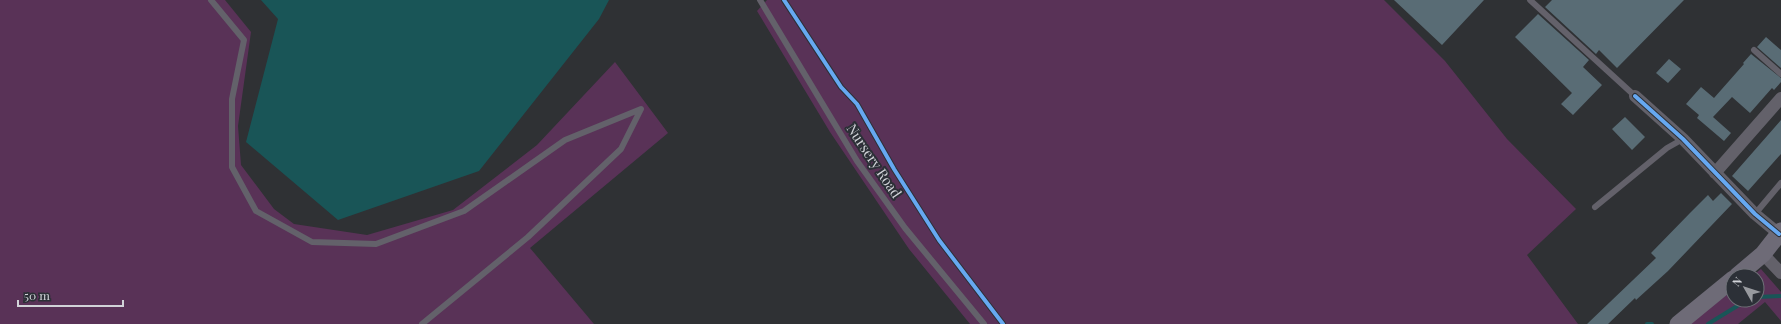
<svg xmlns="http://www.w3.org/2000/svg" width="1781" height="324" viewBox="0 0 1781 324" font-family="'Playfair Display',serif">
<style>
.green{fill:#593257}
.water{fill:#195557}
.lines{fill:none;stroke-linecap:round;stroke-linejoin:round}
.stream{stroke:#195557;stroke-width:4}
.building{fill:#596c75}
.lane{stroke:#63616a;stroke-width:6}
.street{stroke:#63616a;stroke-width:12}
.secondary{stroke:#6e6b77;stroke-width:17}
.cycleway-casing{stroke:#2c3037;stroke-width:6}
.cycleway{stroke:#66a8f1;stroke-width:4}
.labels{text-anchor:middle;stroke-width:4;stroke-linejoin:round;paint-order:stroke}
.street-label{font-size:14px;fill:#d1d3d8;stroke:#2c3037}
</style>
<rect width="100%" height="100%" fill="#2f3134"/>
<path class="green" d="M0 0H225L251 32 238 126 241 165 274 209 294 224 367 235 453 210 537 145 615 62 668 133 530 248 594 324H0Z
M767 0H1384L1445 61 1507 139 1576 209 1527 255 1578 324H970L909 249 830 132 757 11Z
M1761 269 1781 292V321L1765 302 1738 324H1689L1733 290V300H1757V276H1752Z"/>
<path class="water" d="M261 0H609L599 19 479 171 338 220 246 142 278 19Z"/>
<g class="lines">
<path class="stream" d="M1757 297 1780 296
M1647 324H1652
M1708 324 1747 300"/>
</g>
<path class="building" d="M1394 0H1484L1442 45Z
M1552 0H1684L1617 68 1599 50 1596 54 1545 7Z
M1538 14 1589 60 1583 67 1602 85 1573 115 1561 104 1572 93 1515 37Z
M1766 37 1781 50V68L1757 47Z
M1751 54 1781 78V82L1774 90 1772 88 1750 113 1732 97 1713 117 1731 133 1724 141 1697 118 1699 115 1686 104 1701 87 1714 98 1744 64 1743 63Z
M1669 59 1681 69 1668 83 1656 73Z
M1625 117 1645 137 1632 150 1612 129Z
M1781 120V154L1748 191 1732 176Z
M1721 193 1732 204 1668 271 1636 300 1635 298 1608 324H1587L1656 258 1651 253 1690 213 1708 195 1713 201Z"/>
<g class="lines">
<path class="lane" d="M211 0 244 40 232 99V167L256 211 312 242 376 244 464 211 565 140 641 109 621 149 528 237 422 324
M760 0 857 161 905 228 984 324
M1530 0 1635 96
M1754 50 1781 74
M1595 207 1667 148 1683 139
M1755 214 1781 183"/>
<path class="street" d="M1635 96 1683 139 1755 214 1779 234
M1715 173 1781 98
M1763 254 1781 273"/>
<path class="secondary" d="M1737 276 1763 254 1781 231
M1678 324 1733 279"/>
<defs>
<path id="cycleway" d="M784 0 841 87 857 104 894 169 939 240 1003 324
M1635 96 1683 139 1755 214 1779 234"/>
</defs>
<use href="#cycleway" class="cycleway-casing"/>
<use href="#cycleway" class="cycleway"/>
</g>
<g class="labels">
<g class="street-label">
<text transform="translate(874 161) rotate(56)" y="5">Nursery Road</text>
</g>
</g>
<g transform="translate(1745 288) rotate(309)"><circle r="19" fill="#2c3037" stroke="#6e7177"/>
<path d="M0-3L7 15L0 10L-7 15Z" fill="#989a9f"/>
<text y="-6" font-size="11" font-weight="bold" text-anchor="middle" fill="#d1d3d8">N</text>
</g>
<path d="M18 300v6h105v-6" fill="none" stroke="#d1d3d8" stroke-width="2"/>
<text x="24" y="300" font-size="12" fill="#d1d3d8" stroke="#2c3037" stroke-width="3" paint-order="stroke">50 m</text>
</svg>
